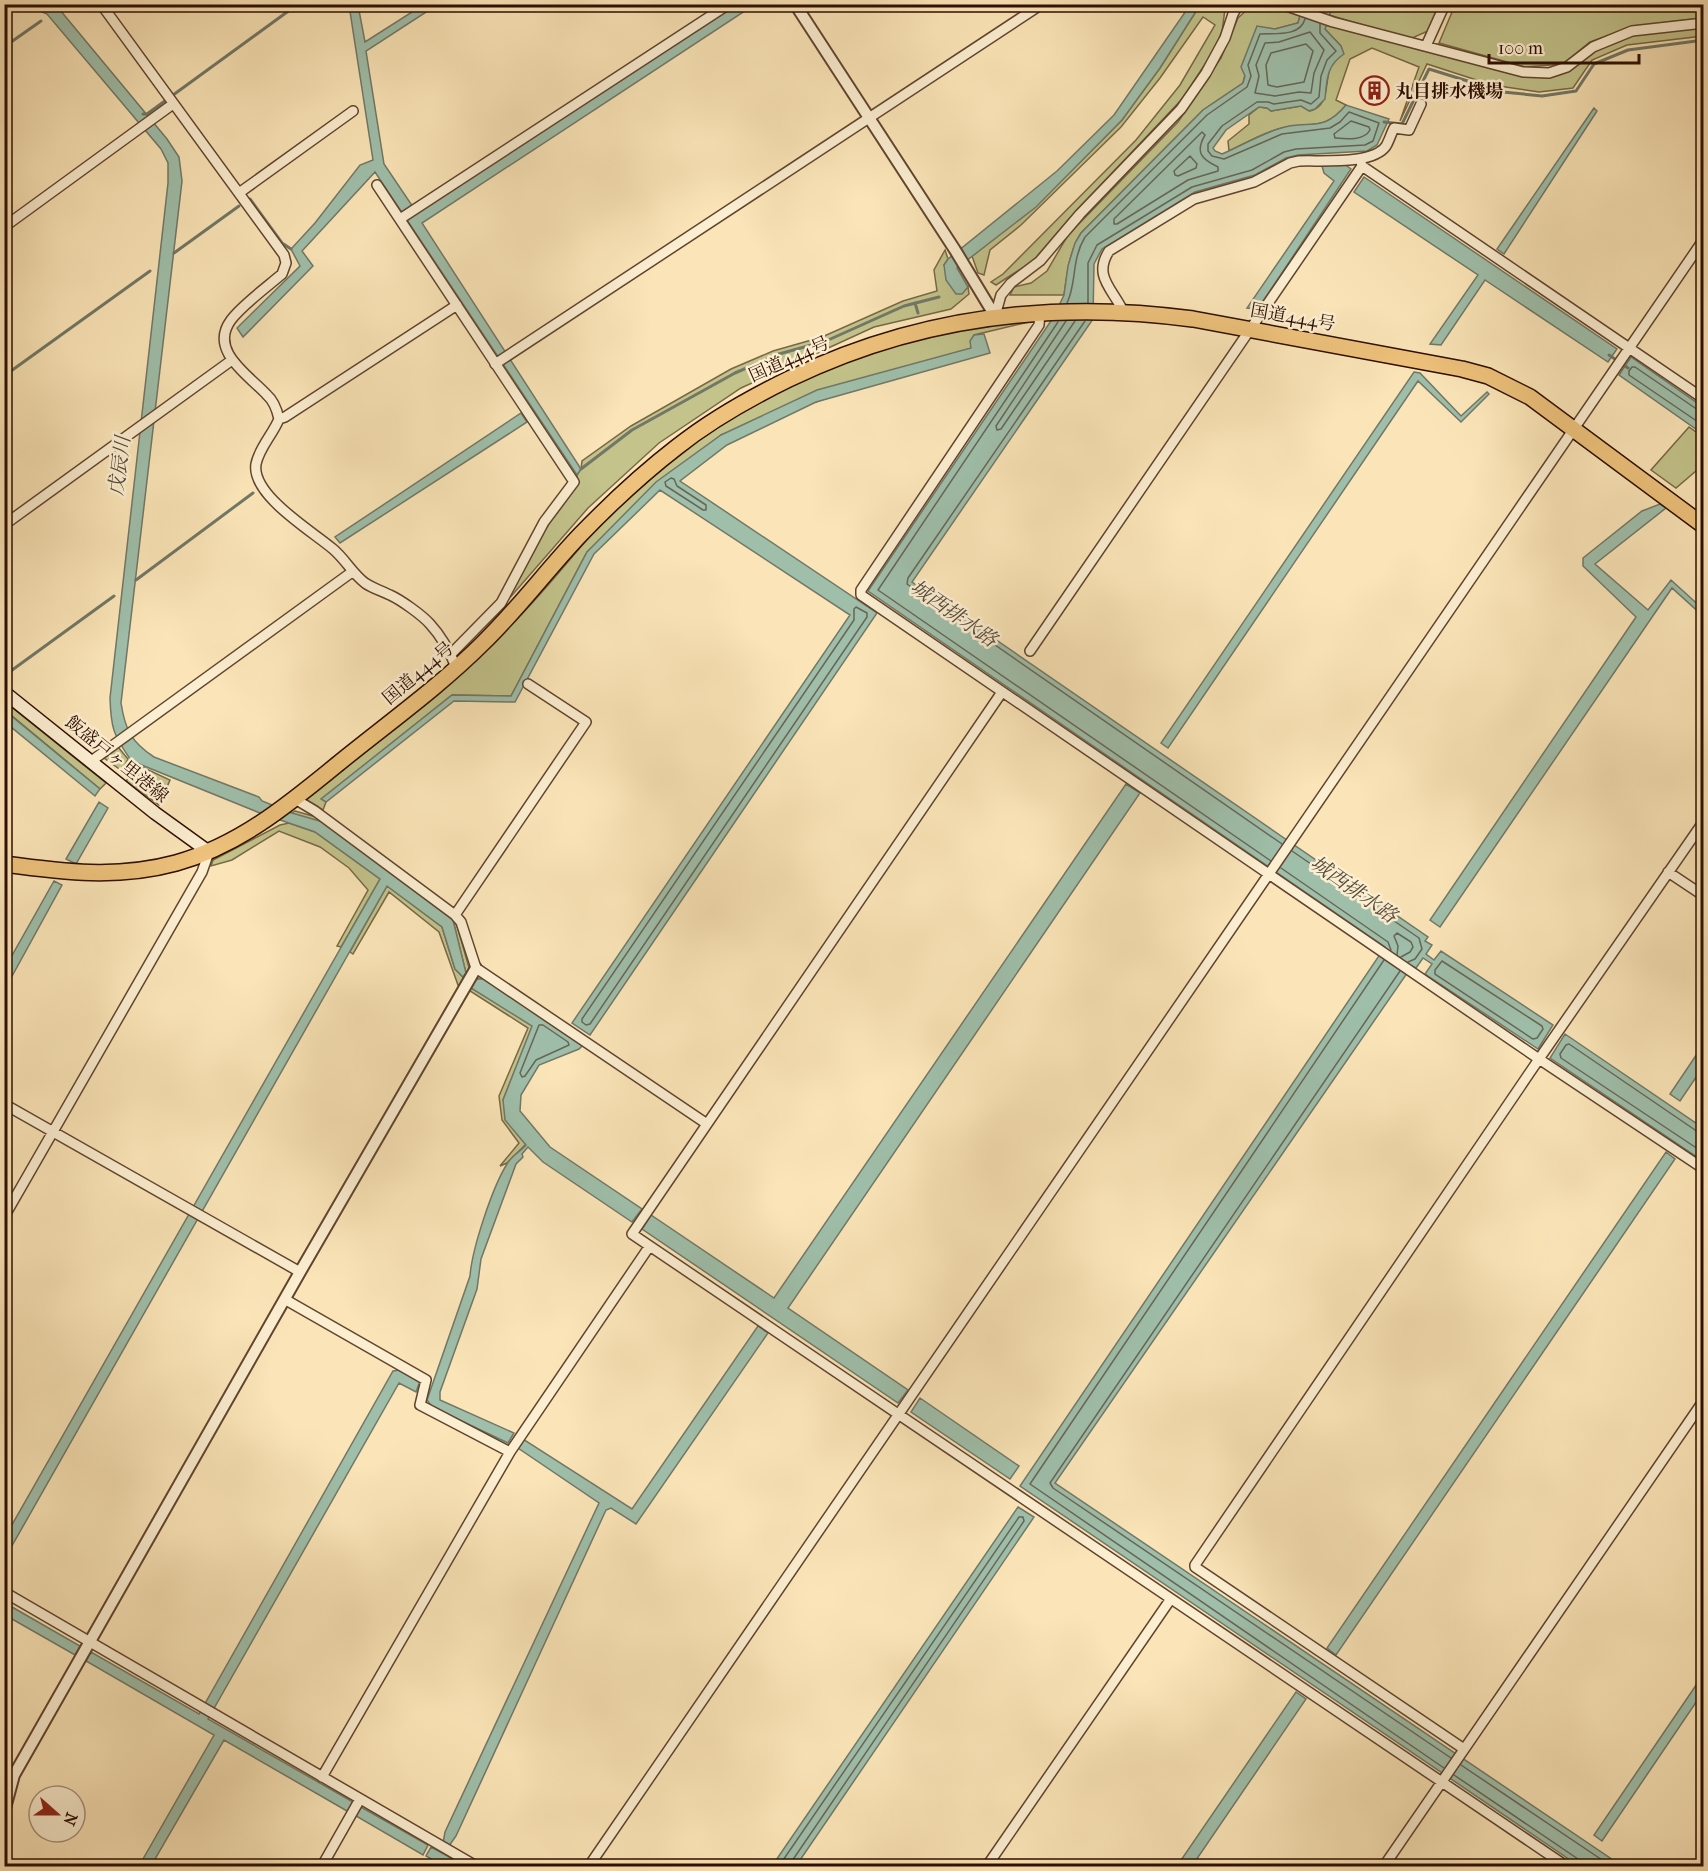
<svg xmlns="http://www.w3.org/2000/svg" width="1708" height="1871" viewBox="0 0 1708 1871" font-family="'IM FELL French Canon','Noto Serif JP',serif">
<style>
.green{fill:#c3c38b;stroke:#786846;stroke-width:1.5}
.water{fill:#9fbfab;stroke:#717867;stroke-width:1.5}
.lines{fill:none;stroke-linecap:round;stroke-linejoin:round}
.shore{stroke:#666656;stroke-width:1.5}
.stream{stroke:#717867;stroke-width:3}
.minor-casing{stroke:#60442e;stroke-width:12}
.tertiary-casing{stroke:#60442e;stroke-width:14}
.secondary-casing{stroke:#2d0e00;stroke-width:15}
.trunk-casing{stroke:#2d0e00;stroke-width:18}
.minor{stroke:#fceed1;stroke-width:9}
.tertiary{stroke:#fceed1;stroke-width:10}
.secondary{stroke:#fceed1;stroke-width:12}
.trunk{stroke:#eec27c;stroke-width:15}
.labels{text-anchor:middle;stroke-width:5;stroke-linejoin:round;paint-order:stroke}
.poi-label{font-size:18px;font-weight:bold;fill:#2d0e00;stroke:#fceed1;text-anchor:start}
.street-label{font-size:18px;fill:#2d0e00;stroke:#fceed1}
.water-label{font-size:20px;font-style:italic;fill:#554c3c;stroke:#fceed1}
</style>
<rect width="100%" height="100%" fill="#fbe5b8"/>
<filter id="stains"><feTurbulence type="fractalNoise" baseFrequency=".00333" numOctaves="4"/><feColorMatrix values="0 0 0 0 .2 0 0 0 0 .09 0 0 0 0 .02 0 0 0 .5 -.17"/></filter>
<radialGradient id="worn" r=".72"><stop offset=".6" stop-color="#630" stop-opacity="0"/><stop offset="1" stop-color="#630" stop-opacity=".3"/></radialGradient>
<path class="green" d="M1200 5H1228L1225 9 1222 32 1211 55 1183 98 1068 220 1033 261 996 285 991 282 1003 274 1136 140 1180 85 1215 25 1203 17 1160 78 1121 127 1021 225 990 250 984 275 978 273 972 256 1036 206 1122 120 1160 68Z
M1333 5H1439L1428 31 1410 39 1329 15Z
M1455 5H1703V18L1634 26 1590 42 1563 64 1525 67 1439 43Z
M1251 6H1272L1300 16 1298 23 1275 29 1257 27 1243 83 1203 110 1081 233C1069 252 1067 274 1064 295H1010L1014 287 1031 283 1047 271 1068 235 1178 122 1221 58 1238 18Z
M1326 25 1517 75 1548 78 1568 71 1594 50 1632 34 1703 26V36L1627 45 1592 60 1573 88 1539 92 1492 85 1427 64 1400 121 1419 67 1372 48 1350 59 1336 100 1346 105C1324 132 1312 121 1282 128 1264 132 1246 143 1229 151L1228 141 1249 124V115L1259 107 1267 108 1271 111 1301 106 1310 111C1332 105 1323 80 1332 64 1334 60 1339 57 1343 54L1341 46 1325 29Z
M945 250 948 259 944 265 962 293 968 287 969 294 951 309 874 327 741 388 659 443 588 508 507 601 546 528 578 484 577 475 581 469 582 461 631 426 731 369 773 351 822 337 903 301 937 291 934 270Z
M1029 322 974 335 971 341 972 348 721 435 587 552 511 696 452 695 322 799 326 802 323 810 305 799C376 742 449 688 513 623 554 583 586 535 629 496 712 420 813 366 922 339 938 335 954 329 971 327 990 324 1010 324 1029 322Z
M1689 427 1703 437V465L1676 488 1651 470Z
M4 701 106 783 100 789 5 710Z
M118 747 128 759 122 771 104 758Z
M140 766 170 780 159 805 126 781Z
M295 811 323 819 455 919 470 971 462 984 458 985 439 932 389 892 353 954 350 952 387 886 442 927 455 969 463 977 466 973 453 920 292 813Z
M289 823 315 832 380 879 341 947 337 946 368 890 349 868 320 847 279 831 232 860 211 866 213 860 280 825Z
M478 972 583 1045 484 979H475L471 988 533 1025 503 1100 526 1144 507 1163 500 1166 519 1143 502 1120 499 1096 528 1028 467 989Z"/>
<path class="water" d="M55 4 167 139 179 157 182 181 121 703C125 729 131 742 154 757L259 797 262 801 292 813 323 822 453 920 466 973 463 977 455 969 442 927 387 886 5 1558V1537L380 879 315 832 260 813 139 764 128 775 123 771 130 759C113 734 111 728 110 698L168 183V163L161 149 47 14 26 5Z
M349 5H358L365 42 423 5H437L366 51 384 164 417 213 736 5H754L422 223 581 469 577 475 375 172 302 251 313 266 243 337 237 328 300 266 291 249 315 223 360 165 373 160Z
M1190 5H1200L1160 68 1122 120 1036 207 957 268 968 287 962 294H956L946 280 944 265 948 259 1057 171 1114 115Z
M1303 5H1333L1325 29 1341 46 1344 54C1326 66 1327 80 1325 99L1315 109 1309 111 1301 106 1271 111 1267 108 1259 107 1226 130 1213 148 1215 151 1222 154C1241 146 1259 135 1278 129 1308 118 1321 135 1346 105L1389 119 1377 145 1367 151 1298 155 1286 158 1255 175 1195 192 1102 249 1094 264 1093 319 912 582 1428 937 1425 941 1432 945 1426 954 1434 960 1441 951 1553 1025 1538 1049 1425 974 1432 964 1423 958 1416 968 1412 966 1055 1483 1622 1866H1579L1020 1486 1385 947 868 591 1053 318 1064 295 1068 266 1075 243 1081 233 1203 110 1243 83 1245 76 1241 67 1257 26 1275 29 1298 23Z
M1594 108 1597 111 1504 254 1497 249Z
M1344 164 1351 169 1258 309 1247 308 1334 181 1324 173 1322 166Z
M1364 177 1617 349 1608 362 1485 280 1441 345 1430 344 1478 275 1354 192Z
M984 334 990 353 816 402 727 445 680 481 877 613 590 1035 572 1023 850 615 660 490 594 554 515 702 454 701 326 802 321 799 452 695 511 696 587 552 656 482 721 435 817 390 971 348 970 341 974 335Z
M1631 357 1703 407V434L1619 375Z
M1414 372 1420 373 1461 416 1487 392 1489 394 1461 422 1418 381 1168 748 1161 743Z
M521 413 527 422 340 543 335 537Z
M1660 504 1666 508 1595 564 1648 610 1671 580 1703 609V616L1672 588 1440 927 1430 920 1636 617 1583 566V558L1642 511Z
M4 710 100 789 95 796 5 722Z
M1126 784 1140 793 788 1308 908 1390 898 1403 642 1229 651 1215 774 1298Z
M99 802 108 808 76 864 66 859Z
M54 881 62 885 5 989V968Z
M476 979H484L583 1045 579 1049 539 1065 521 1095 520 1111 550 1147 642 1209 632 1222 543 1162 528 1147 522 1154 523 1157 516 1164 481 1259 477 1289 440 1392V1400L514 1433 508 1443 432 1407 427 1400 470 1276C472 1249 492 1188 507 1164 512 1155 520 1152 526 1145L505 1120 503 1100 532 1026 471 988Z
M1565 1034 1703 1128V1161L1550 1058Z
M1703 1045V1067L1680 1101 1670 1094Z
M1666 1152 1675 1159 1336 1655 1327 1648Z
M758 1326 768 1333 636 1524 611 1508 606 1510 456 1836 449 1846 443 1843 445 1832 599 1503 518 1448 523 1439 632 1509Z
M399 1370 420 1381 416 1392 399 1383 208 1719 353 1802 360 1808 361 1807 428 1845 423 1855 356 1816 357 1813 350 1808 347 1811 224 1740 151 1866H139L214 1735 86 1661 91 1652 199 1714 393 1371Z
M920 1398 1019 1466 1010 1479 911 1412Z
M1018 1507 1034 1517 796 1866H772Z
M5 1603 80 1646 75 1655 5 1615Z
M1703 1675V1692L1602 1841 1594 1835Z
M1296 1692 1306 1699 1192 1866H1177Z
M431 1847 466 1866H444L426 1856Z"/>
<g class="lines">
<path class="shore" d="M1310 32 1324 50 1314 73 1311 93 1299 92 1275 96 1255 93 1259 76 1256 65 1265 43 1279 42Z
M1306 44 1313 51 1304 82 1277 87 1268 85 1266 65 1271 53Z
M1351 121 1369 127 1370 130C1364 141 1346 139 1335 138L1334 134Z
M1202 132 1205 135C1195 152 1201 159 1218 167V171L1188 180 1117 224H1114V219Z
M1190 156 1197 164 1196 168 1178 176 1175 175 1174 171Z
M1067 303C1077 283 1071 260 1085 237L1207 115 1247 87 1251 76 1248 65 1260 34C1275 33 1300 37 1305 19
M1088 303V263L1097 245 1192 187 1252 170 1284 152 1296 149 1365 145 1373 141 1379 123 1349 112 1340 122 1330 128 1282 134 1224 159 1212 156 1208 151V144L1222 126 1257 102H1268L1274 104 1301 100 1311 104 1319 97 1321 76 1327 60 1336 51 1320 33V24
M1066 321 996 426 997 430 1001 429 1075 321
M1085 321 908 578 907 584 1282 844
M1058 322 878 590 1271 861
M1704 411 1698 410 1635 367H1632L1629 371V375L1704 426
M671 478 674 479 677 486 706 505V510H703L666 486 665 482Z
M856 607 867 613V617L590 1024 586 1025 582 1022V1019L854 620V609Z
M1292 851 1419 938 1422 949 1415 959 1408 962
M1281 868 1388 942 1391 950
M1397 955 1398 946 1394 936 1397 933 1411 942 1413 947 1410 952 1401 957
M1384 960 1030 1484 1444 1768
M1442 961 1542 1026 1543 1029 1537 1038 1533 1039 1435 974V970Z
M1400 971 1050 1483 1053 1488 1451 1758
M539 1025H543L568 1042 569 1045 536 1060 525 1076 522 1077 520 1073Z
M1704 1133 1698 1132 1569 1044 1566 1045 1560 1054 1561 1058 1704 1153
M1461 1765 1611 1866
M1454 1775 1578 1859 1581 1866
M779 1866 1019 1517H1023L1024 1521 792 1861 791 1866"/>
<path class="stream" d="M4 47 41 21
M143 114H147L298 4
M1384 122 1402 124 1429 69 1503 92 1542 96 1576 91 1594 64 1628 50 1704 40
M250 199 282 243 291 249
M174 253 239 206
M915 303 918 313
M1609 355 1628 368
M4 376 150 271
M581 469 632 430 735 373 779 354 826 341 904 306 939 297
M136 580 253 493
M8 673 114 596"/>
<defs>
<path id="minor" d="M101 4 284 255 286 263 282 274C268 286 241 306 231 320 208 351 250 376 267 395 274 401 277 410 279 419 273 434 259 448 256 464 251 495 312 531 333 549 345 559 352 573 365 583 372 588 382 591 390 595 401 600 422 615 430 624 441 636 450 652 456 667
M1281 4 1333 22 1523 72 1549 73 1567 67 1593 47 1632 31 1704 23
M1426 46 1445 4
M1361 162 1362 166 1704 399
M377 185 574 482 544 522 501 603 451 654
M239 193 353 111
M400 219 729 4
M4 227 173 104
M1123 311C1112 288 1093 276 1109 251L1194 199 1254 182 1290 163 1299 161C1321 160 1373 165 1386 146 1389 141 1391 134 1394 128L1409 130 1421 104
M1040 312 1039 325 861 590V595L1539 1059 1195 1565V1567L1464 1749
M995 316 1001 295 1011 283 1040 261 1080 214 1181 109 1206 73 1225 38 1233 14 1239 4
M495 364 1042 4
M279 419 285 417 457 305
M4 525 232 360
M1030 651 1362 166
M1002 692 632 1234 1566 1866
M90 762 352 572
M295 799 315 811 455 915 461 922 476 968 707 1124
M1704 821 1539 1059 1704 1169
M1668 872 1704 896
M455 915 586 722 528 684
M4 1104 300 1272
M4 1217 202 872 209 852
M286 1300 426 1380 420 1405 510 1452
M4 1592 476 1866
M4 1773 14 1775
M322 1777 510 1452 649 1247
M322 1866 360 1799
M589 1866 1704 239
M987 1866 1170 1600
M1384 1866 1704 1400"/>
<path id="tertiary" d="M795 4 955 250 995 316
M4 1812 14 1775 300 1272 476 968"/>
<path id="secondary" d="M4 692 155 813 209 852"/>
<path id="trunk" d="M4 864C64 872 117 879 176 863 240 845 289 804 339 763 387 724 439 687 483 643 518 609 546 571 580 535 610 504 642 474 677 447 711 420 750 398 789 379 917 317 1052 300 1193 319L1462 369 1488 376 1530 397 1704 526"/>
</defs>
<use href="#minor" class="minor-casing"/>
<use href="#tertiary" class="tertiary-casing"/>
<use href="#secondary" class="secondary-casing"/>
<use href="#trunk" class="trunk-casing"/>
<use href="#minor" class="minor"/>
<use href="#tertiary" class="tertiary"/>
<use href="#secondary" class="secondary"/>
<use href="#trunk" class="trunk"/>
</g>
<defs>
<symbol id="building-ring" viewBox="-11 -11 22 22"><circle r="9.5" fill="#fceed1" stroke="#8f2418" stroke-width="1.5"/><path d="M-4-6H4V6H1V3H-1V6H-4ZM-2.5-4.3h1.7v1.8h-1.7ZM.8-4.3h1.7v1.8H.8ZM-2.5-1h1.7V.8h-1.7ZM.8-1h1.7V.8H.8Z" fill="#8f2418"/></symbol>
</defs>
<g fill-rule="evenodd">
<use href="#building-ring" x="1358" y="74" width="33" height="33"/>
</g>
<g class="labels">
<g class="poi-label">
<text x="1395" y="97">丸目排水機場</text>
</g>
<g class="street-label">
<text transform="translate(1293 317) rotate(10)" y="6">国道444号</text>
<text transform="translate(789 359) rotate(-24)" y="6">国道444号</text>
<text transform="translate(418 673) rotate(-40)" y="6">国道444号</text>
<text transform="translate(117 759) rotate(39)" y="6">飯盛戸ヶ里港線</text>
</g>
<g class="water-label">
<text transform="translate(119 466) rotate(-83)" y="7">戊辰川</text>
<text transform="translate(954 613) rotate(35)" y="7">城西排水路</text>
<text transform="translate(1354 889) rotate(35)" y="7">城西排水路</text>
</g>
</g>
<rect width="1708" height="1871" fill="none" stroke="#fbe5b8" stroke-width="24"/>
<rect x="6" y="6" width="1696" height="1859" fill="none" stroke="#2d0e00" stroke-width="3"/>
<rect x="12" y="12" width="1684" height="1847" fill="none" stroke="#2d0e00" stroke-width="1.5"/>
<g transform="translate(57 1814) rotate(111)"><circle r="28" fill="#fceed1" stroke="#a9947d" stroke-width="1.5"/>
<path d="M0-4.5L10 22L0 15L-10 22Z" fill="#8f2418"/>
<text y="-9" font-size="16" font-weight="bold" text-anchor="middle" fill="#2d0e00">N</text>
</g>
<path d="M1489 54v9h150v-9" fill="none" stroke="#2d0e00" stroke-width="3"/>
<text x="1498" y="54" font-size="18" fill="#2d0e00" stroke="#fceed1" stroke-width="4.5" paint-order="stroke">100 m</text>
<rect width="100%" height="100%" filter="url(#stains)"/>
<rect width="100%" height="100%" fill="url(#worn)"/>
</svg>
